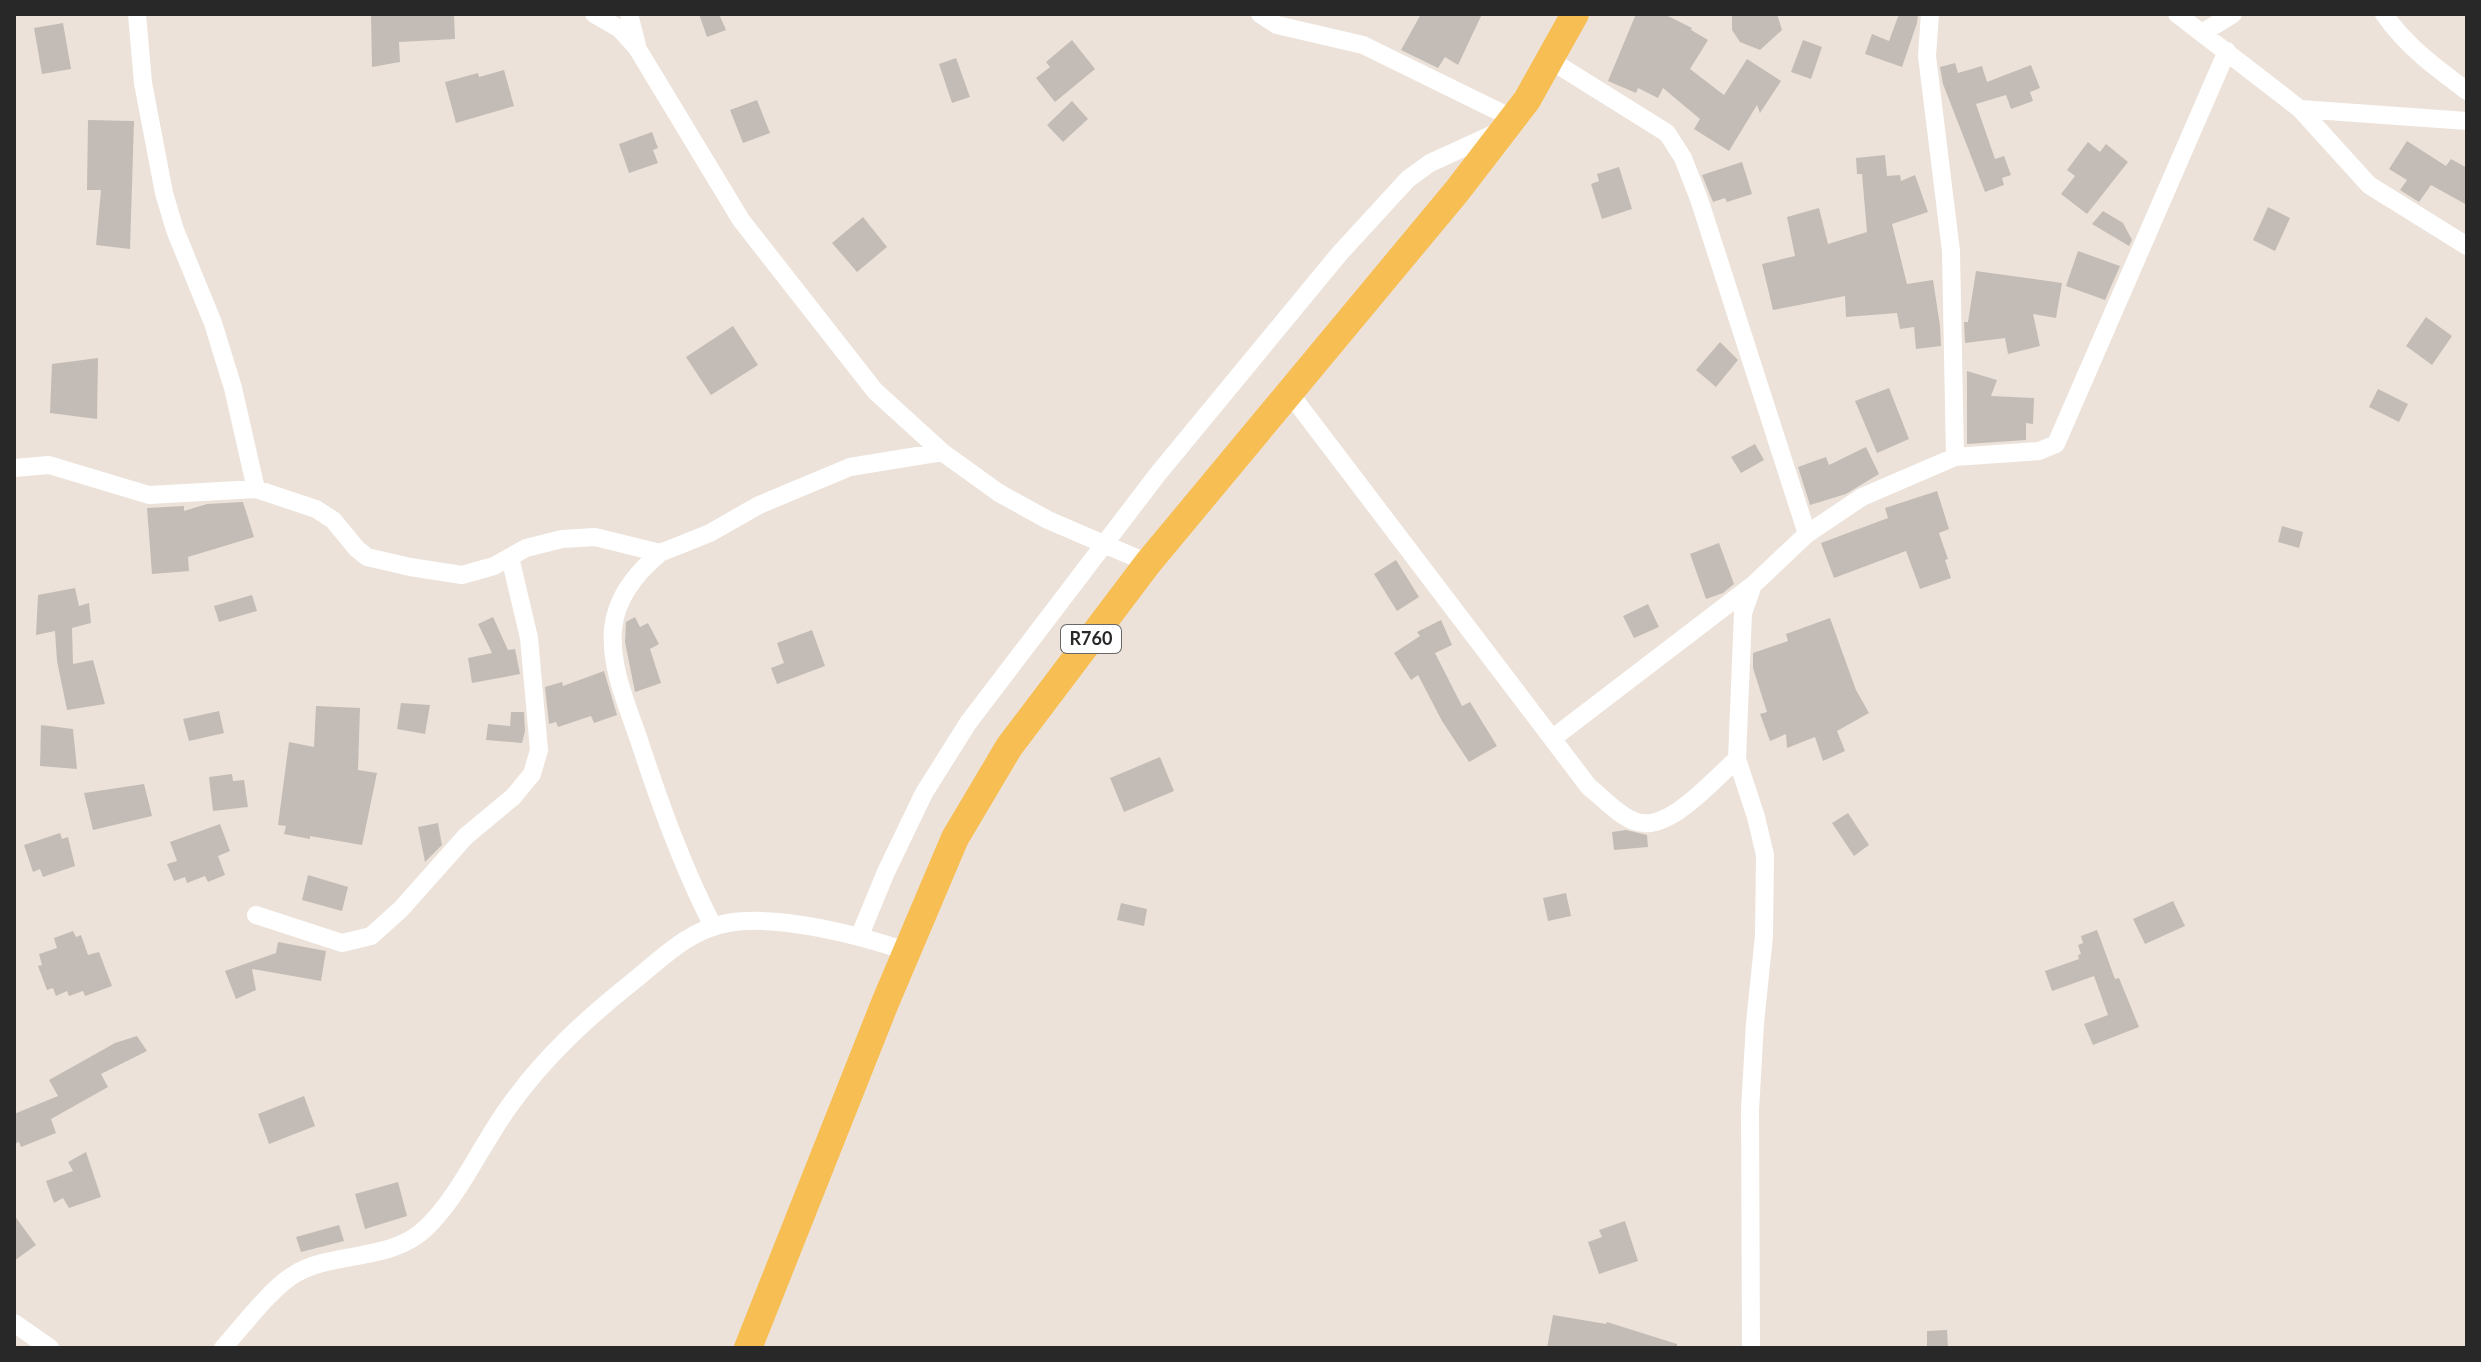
<svg xmlns="http://www.w3.org/2000/svg" width="2481" height="1362" viewBox="0 0 2481 1362" font-family="Lato,sans-serif">
<style>
.building{fill:#c3bcb6}
.lines{fill:none;stroke-linecap:round;stroke-linejoin:round}
.minor{stroke:#fff;stroke-width:18}
.primary{stroke:#f7be53;stroke-width:28}
.labels{text-anchor:middle;stroke-width:6;stroke-linejoin:round;paint-order:stroke}
.shield{fill:#fff;stroke:#686868;stroke-width:2}
.shield-label{font-size:18px;font-weight:bold;fill:#282828}
</style>
<rect width="100%" height="100%" fill="#ece2d9"/>
<path class="building" d="M371 14H454L455 39 399 42 400 62 372 67Z
M699 14H719L726 30 707 37Z
M1421 14H1482L1458 65 1445 57 1438 68 1401 50Z
M1636 14H1664L1692 28 1691 30 1708 40 1690 69 1724 95 1747 59 1781 81 1760 113 1757 105 1729 151 1694 129 1700 119 1663 88 1658 98 1638 88 1636 93 1608 81Z
M1732 14H1777L1782 30 1760 50 1740 42 1732 30Z
M1899 14H1918L1917 23 1902 67 1865 54 1872 34 1889 41Z
M63 23 71 69 42 74 34 28Z
M1072 40 1095 69 1055 102 1036 78 1050 67 1046 62Z
M1803 40 1822 47 1811 79 1791 72Z
M956 58 970 97 952 103 939 64Z
M1955 63 1958 73 1982 66 1987 82 2031 65 2040 88 2030 92 2033 101 2011 109 2006 95 1976 104 1995 159 2004 156 2011 175 2002 178 2004 185 1985 192 1943 84 1940 67Z
M504 70 514 106 456 123 445 82 478 73 479 77Z
M757 100 770 133 743 143 730 110Z
M1072 101 1088 119 1063 142 1047 125Z
M88 120 134 121 130 249 96 245 101 190H87Z
M652 132 658 148 653 150 658 163 629 173 619 144Z
M2407 141 2446 166 2451 159 2467 168V205L2431 185 2419 202 2400 190 2407 180 2389 169Z
M2088 142 2100 152 2106 144 2128 162 2087 214 2061 194 2075 176 2067 170Z
M1885 155 1887 176 1900 175 1901 181 1915 175 1928 212 1892 224 1907 284 1933 280 1940 326 1941 346 1916 349 1914 327 1900 329 1897 313 1846 317 1845 296 1773 310 1762 264 1795 256 1787 217 1819 208 1828 244 1867 232 1862 174H1857L1856 158Z
M1742 162 1752 194 1727 202 1725 198 1713 202 1702 175Z
M1619 167 1632 209 1602 219 1591 184 1599 181 1597 174Z
M2268 207 2290 218 2275 251 2253 240Z
M2103 211 2123 223 2132 240 2129 246 2092 224Z
M863 217 887 247 857 272 832 243Z
M2078 251 2120 266 2105 300 2066 286Z
M1976 271 2062 283 2056 318 2033 314 2040 346 2008 354 2005 338 1965 343 1964 322H1968Z
M2426 317 2452 336 2432 365 2406 346Z
M733 326 758 365 711 395 686 357Z
M1720 342 1738 360 1716 387 1696 370Z
M98 358 97 419 50 413 52 364Z
M1967 371 1997 380 1991 396 2034 398 2033 424 2026 423V440L1967 444Z
M1889 388 1909 439 1877 453 1855 401Z
M2378 389 2408 404 2399 422 2369 407Z
M1755 444 1764 460 1741 473 1731 457Z
M1866 447 1879 474 1846 494 1810 505 1798 467 1826 457 1829 465Z
M1937 491 1949 529 1939 533 1948 559 1945 560 1951 578 1920 589 1906 551 1834 578 1821 543 1888 518 1885 508Z
M243 502 254 537 188 557 189 571 152 574 147 508 184 506V511L207 504Z
M2282 526 2303 532 2299 548 2278 542Z
M1719 543 1734 584 1723 593 1706 599 1690 554Z
M1396 560 1419 597 1397 611 1374 574Z
M75 588 79 606 89 603 91 623 72 628 73 664 93 660 105 704 67 710 57 661 55 631 36 635 38 595Z
M252 595 257 611 219 622 214 606Z
M1648 604 1659 627 1634 638 1623 616Z
M493 617 508 650 515 649 520 674 472 683 468 658 492 653 478 624Z
M635 617 640 627 648 623 659 644 650 649 661 683 635 692 625 642 626 622Z
M1830 618 1856 690 1869 713 1837 731 1845 751 1823 761 1815 737 1787 748 1786 734 1770 741 1760 714 1767 712 1753 668V653L1788 641 1786 634Z
M1441 620 1452 645 1435 653 1462 706 1470 702 1497 746 1469 762 1442 721 1418 675 1411 680 1394 653 1420 636 1417 632Z
M812 630 825 666 777 684 771 668 784 663 777 643Z
M604 671 617 715 594 723 591 716 558 727 556 722 549 724 545 687 562 682 563 686Z
M401 703 430 705 425 734 397 729Z
M316 706 360 708 358 770 377 773 362 845 310 836V839L284 834 286 826 278 825 289 742 314 747Z
M219 711 224 733 189 741 183 719Z
M511 712H524L525 731 522 743 486 740 488 724 510 726Z
M41 725 73 729 77 769 40 766Z
M1160 757 1174 791 1124 812 1110 778Z
M232 774 233 781 244 780 248 807 213 811 209 777Z
M144 784 152 816 93 830 84 793Z
M1848 813 1869 845 1854 856 1832 823Z
M438 823 442 845 425 862 418 827Z
M220 824 230 851 218 856 225 875 208 882 205 876 187 883 185 877 174 881 167 864 177 861 170 842Z
M1626 830 1647 835 1648 847 1614 850 1612 832Z
M60 833 62 839 68 837 75 866 43 877 40 869 33 872 24 845Z
M308 875 348 887 342 911 302 900Z
M1566 893 1571 916 1548 921 1543 898Z
M2173 901 2185 926 2145 944 2133 919Z
M1121 903 1147 909 1144 926 1117 920Z
M2097 930 2115 979 2119 978 2139 1027 2093 1045 2084 1024 2108 1015 2094 976 2052 991 2045 971 2079 959 2078 955 2081 954 2078 945 2083 943 2081 936Z
M73 931 76 937 81 935 88 955 99 952 112 986 85 996 83 991 69 996 67 991 56 996 53 988 47 990 38 966 42 965 39 954 57 948 54 938Z
M278 942 326 951 321 981 252 969 256 990 236 999 225 971 276 953Z
M137 1036 147 1051 101 1074 108 1087 51 1119 56 1133 21 1147 19 1142 14 1144V1114L58 1096 49 1080 115 1043Z
M304 1096 315 1126 269 1144 258 1114Z
M86 1152 101 1197 69 1208 63 1198 54 1203 46 1181 73 1171 68 1162Z
M398 1182 407 1216 365 1229 355 1194Z
M14 1215 36 1245 14 1261Z
M1625 1221 1638 1261 1599 1274 1588 1242 1602 1237 1599 1230Z
M339 1225 344 1241 301 1252 296 1237Z
M1553 1315 1606 1324 1607 1322 1677 1344V1348H1547Z
M1947 1330 1948 1348H1927V1331Z"/>
<g class="lines">
<path class="minor" d="M137 14 143 83 164 193 175 230 213 323 233 388 256 489
M594 14 620 29 637 48 741 220 875 391 942 452 999 493 1048 520 1148 563
M629 14 637 46
M1260 14 1277 25 1363 45 1512 118
M1930 14 1927 56 1951 251 1955 457
M2177 14 2300 109 2369 185 2467 246
M2384 14C2406 46 2436 68 2467 91
M2202 33 2233 14
M1550 60 1667 133 1683 158 1699 199 1807 534
M2300 109 2467 121
M1291 395 1589 787C1602 797 1618 815 1634 821 1667 835 1713 780 1737 759
M14 468 49 465 149 495 256 489 316 509 333 520 357 549 367 557 410 567 462 575 494 566 526 548 562 539 595 537 660 553 710 533 759 505 850 467 942 452
M660 553C637 572 616 598 613 629 610 666 626 703 638 737 659 801 682 866 713 926
M1553 738 1753 585
M256 915 342 943 371 936 401 909 466 836 513 797 532 774 539 750 529 638 510 557
M860 935 886 872 924 793 968 723 1157 475 1340 253 1408 179 1430 163 1498 132
M14 1323 50 1348
M223 1348C242 1327 272 1287 295 1274 333 1251 391 1262 426 1228 460 1195 480 1147 508 1108 544 1057 587 1018 636 979 664 956 691 929 728 923 777 914 859 935 906 951
M1751 1348 1750 1110 1755 1023 1764 936 1765 855 1756 817 1737 759 1743 613 1753 585 1807 534 1862 497 1955 457 2039 451 2056 444 2227 51"/>
<path class="primary" d="M748 1348 885 1003 955 838 1009 747 1148 563 1457 191 1527 100 1575 14"/>
</g>
<g class="labels">
<rect class="shield" x="1061" y="625" width="60" height="28" rx="6"/>
<g class="shield-label">
<text x="1091" y="645">R760</text>
</g>
</g>
<rect width="2481" height="1362" fill="none" stroke="#282828" stroke-width="32"/>
</svg>
